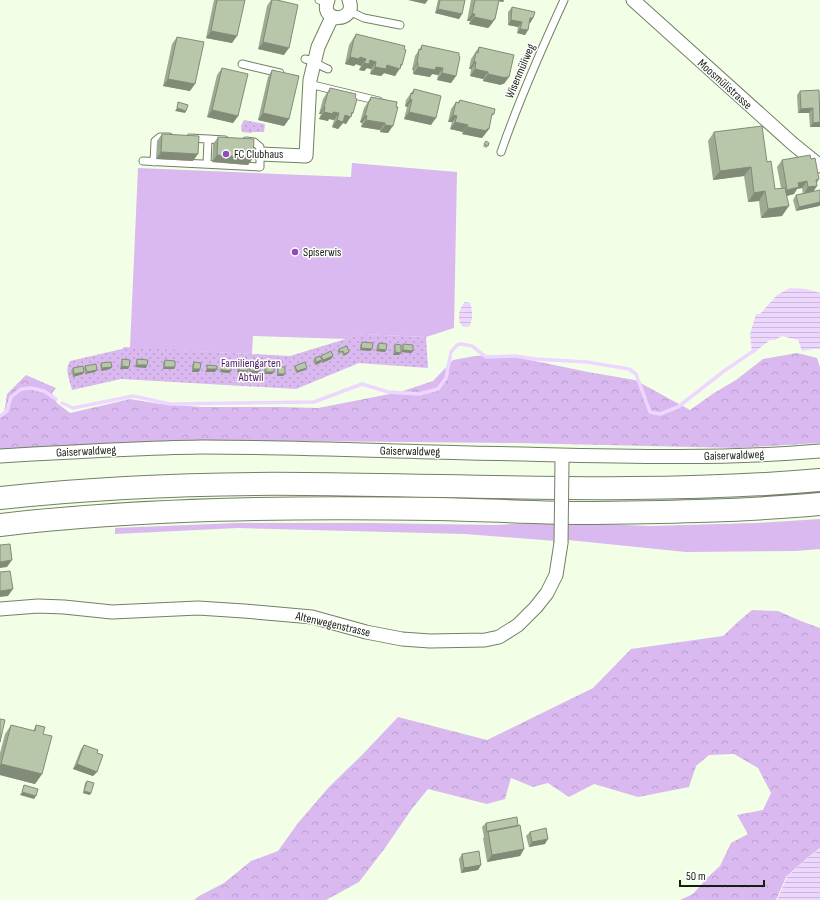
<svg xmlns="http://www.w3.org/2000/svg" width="820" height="900" viewBox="0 0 820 900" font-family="'Sofia Sans Condensed',sans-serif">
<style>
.grass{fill:#d9b9ef}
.forest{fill:url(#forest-crowns)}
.park{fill:url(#park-dots)}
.water{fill:url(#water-rules)}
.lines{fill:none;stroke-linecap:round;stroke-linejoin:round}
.stream{stroke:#eed7ff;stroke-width:3.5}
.lane-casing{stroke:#728065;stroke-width:9}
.street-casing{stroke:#728065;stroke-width:15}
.highway-casing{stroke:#728065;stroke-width:24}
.lane{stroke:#fff;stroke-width:7}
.street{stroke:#fff;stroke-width:13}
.highway{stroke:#fff;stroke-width:22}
.street-bridge-casing{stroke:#728065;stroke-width:15;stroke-linecap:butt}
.street-bridge{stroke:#fff;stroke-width:13}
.wall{fill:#9eab92}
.shaded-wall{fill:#818b77}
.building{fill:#b8c7aa;stroke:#818b77}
.poi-dot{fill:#9249bc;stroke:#fff;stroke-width:1.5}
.labels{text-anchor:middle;stroke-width:3;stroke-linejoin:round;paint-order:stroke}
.street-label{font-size:12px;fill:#181d12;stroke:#fff}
.poi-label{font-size:12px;fill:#181d12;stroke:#fff;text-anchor:start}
.park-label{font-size:12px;fill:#4b1a64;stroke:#fff}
</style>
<defs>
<pattern id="forest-crowns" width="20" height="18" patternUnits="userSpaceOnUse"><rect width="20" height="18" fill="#d9b9ef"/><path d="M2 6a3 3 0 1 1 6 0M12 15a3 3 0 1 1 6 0" fill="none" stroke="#ba9fcc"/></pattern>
<pattern id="park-dots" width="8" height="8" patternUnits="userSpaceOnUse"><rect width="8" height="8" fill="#d9b9ef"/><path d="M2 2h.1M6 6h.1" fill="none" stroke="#ba9fcc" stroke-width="1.8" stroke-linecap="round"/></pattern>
<pattern id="water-rules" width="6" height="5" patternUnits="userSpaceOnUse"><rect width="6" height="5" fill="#eed7ff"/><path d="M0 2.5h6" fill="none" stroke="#cbb8da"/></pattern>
</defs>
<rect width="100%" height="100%" fill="#f2ffe6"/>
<path class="grass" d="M352 163 457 172 454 328 426 337 362 334 347 339 253 336 252 354 130 348 138 168 351 177Z
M820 519V549L796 551 686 552 558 539 556 541 465 534 238 528 115 534V528L237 523H370L495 525 553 522 650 526 756 523Z"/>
<path class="forest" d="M797 353 817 358 820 367V443L737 448 518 443 295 441 111 444 0 450V414H4L7 394 26 375 56 388 52 393 57 403 70 413 130 399 160 404 202 407H279L318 408 400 392 433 381 453 360 475 356 505 355 588 372 635 380 690 410 714 393 736 380 763 359Z
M752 610 778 611 801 621 820 628V848L806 859 786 877 776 900H680L693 894 708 877 720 866 731 843 748 834 737 815 763 810 771 793 758 768 734 754 709 755 696 766 689 787 638 797 594 784 569 797 548 783 533 787 511 778 505 799 487 804 428 789 411 810 385 848 359 882 326 900H194L199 896 224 883 251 861 278 851 298 823 329 787 363 754 398 717 487 740 593 688 631 649 723 636 739 621Z"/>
<path class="park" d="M244 120 265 124 264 132H253L251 133 242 132 241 126Z
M362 334 426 337 428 368 359 363 296 389 121 379 72 390C70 381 64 370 70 361L122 349 124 347 290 356Z"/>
<path class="water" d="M790 288 807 289 820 293V349H814L802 351 798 340 782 336 775 340H770L755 352H752L750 334 756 314H760L777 295Z
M465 302 470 303C473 311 473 320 469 327H463C456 321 459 308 465 302Z
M820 849V900H777L787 877 806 859Z"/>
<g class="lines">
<path class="stream" d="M62 403 73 408 133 396 170 404 314 402 362 384 388 392 419 394 438 389 446 378 451 352 457 345 461 344 472 346 486 357 515 356 535 359 587 362 629 369 636 374 650 412 660 414 678 407 724 371 755 350
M0 416 7 411 11 397 21 389 31 388 44 391 56 399"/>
<defs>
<path id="lane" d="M319 0 327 2
M349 11 364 18 400 25
M305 59C316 61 319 66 328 69
M242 64 280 73
M309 84 379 101
M190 138 225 140
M501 152C519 100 541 50 564 0
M143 161 260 167V147L254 142 246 141
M154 162 155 141 160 137H169
M207 164 208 139"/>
<path id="street" d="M328 0C318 24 358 23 349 0
M633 0 793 144 820 166
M260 154 306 156 310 80 318 47 332 17
M0 456C67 452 134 448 202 447 291 447 381 451 470 453 586 455 703 461 820 451
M0 609 38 606 64 607 112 612 198 608 244 611 312 617 366 632 402 639 430 641 485 640 499 637 518 625 536 607 547 593 556 575 561 543"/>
<path id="highway" d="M0 498C101 487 203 483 305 484 476 485 649 495 820 480
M0 525C145 508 291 507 437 509 489 510 541 513 593 513 669 512 745 511 820 504"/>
</defs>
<use href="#lane" class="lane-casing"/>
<use href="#street" class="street-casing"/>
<use href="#highway" class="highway-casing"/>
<use href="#lane" class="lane"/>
<use href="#street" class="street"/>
<use href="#highway" class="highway"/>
<defs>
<path id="street-bridge" d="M561 543 562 462"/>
</defs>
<use href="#street-bridge" class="street-bridge-casing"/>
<use href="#street-bridge" class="street-bridge"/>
</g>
<path class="wall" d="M214 0H245L232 43 206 38Z
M271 0H277L284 55 258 49 267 6Z
M438 0H465L462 14 459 19 435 13Z
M471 0H504L503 2 499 1 495 19 490 26 488 28 469 24 470 21H467Z
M512 7 533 18 530 23H529L528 30 525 35 517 33 518 27 508 25V12Z
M356 34 400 68 395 76 384 73 381 76 370 74 371 69 367 68 364 71 359 70 361 66 356 64 354 66 345 64 349 45Z
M177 37 190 91 163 86 172 44Z
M422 45 456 76 451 83 437 80 438 75 432 74 430 77 413 74V70H412L415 56Z
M479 47 504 84H502L501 85 483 81V79L470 76 471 69H469L471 59Z
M222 68 238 116 233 123 207 117 217 75Z
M272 70 289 119 284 126 258 120 268 77Z
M330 88 355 98 353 113 346 124 343 123 338 129 332 127 334 120 329 119 328 121 319 119 321 114H319L323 99Z
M414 89 431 125 404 119 407 107 405 106 406 100Z
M800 91 820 107V127H810L809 113H798L797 95Z
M371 97 397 102 388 133 380 132V130L361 127 362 123 360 122 364 108Z
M460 100 494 114 491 117 489 129 482 138 462 134 463 132 450 129 452 122H448L451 109 456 102H458Z
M714 132 767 162 775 189 781 188 777 167 782 160 811 159 819 179 817 183V186L813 192 820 190V205L819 206 796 211 793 200 796 195 803 194 802 188 797 189 794 194 787 196 782 216 761 218 759 201 748 202 744 176 713 180 708 141Z
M162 134 193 161 156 159 157 141Z
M218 137 253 158 248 165 212 162 213 144Z
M486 141 488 146 486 148 483 146Z
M362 342 372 349 370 351 360 350V345Z
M379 343 385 352 376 351 377 345Z
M395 344 399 355H393L394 347Z
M403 344 413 351 411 353 401 352 402 346Z
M347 346V354L343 356 342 353 339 354 337 351 339 349Z
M321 356 331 359 322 363 321 361 320 363 315 365 313 360 315 358 320 357Z
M122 359 129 367 128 369H120L121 362Z
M137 359 147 365 146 368 135 367 136 362Z
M165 360 174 369H163V363Z
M194 362 199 372H192V365Z
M101 363 112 367 110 369 101 371 100 366Z
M222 364 231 371 229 373 220 372V366Z
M239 364 248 371 246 373 237 372V366Z
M250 365 258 374 249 373V368Z
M85 366 97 370 95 372 85 374 84 368Z
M266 366 272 374H264V368Z
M295 366 305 370 296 373 294 368Z
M278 367 285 374 283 376H277V370Z
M73 368 83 374 73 377 71 371Z
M11 725 33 731 36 725 43 734 42 774 35 784 0 775V753L5 734Z
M84 745 97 753V772L93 776 73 769 81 749Z
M87 781 90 795 83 793 85 783Z
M486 823 518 826 524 849 520 856 487 862 483 838 484 837 482 827Z
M530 832 545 844 529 847 526 836Z
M462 854 481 865 478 870 461 873 459 859Z"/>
<path class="shaded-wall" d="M408 0H428L425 4Z
M498 0H504L503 2 497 1Z
M438 9 462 14 459 19 435 13Z
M472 14H475L470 21H467Z
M474 17 494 19H495L490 26 488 28 469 24Z
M530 18H533L530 23 527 22Z
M511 20 522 22 518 27 508 25Z
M520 29 528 30 525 35 517 33Z
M211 31 237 36 232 43 206 38Z
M263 42 289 48 284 55 258 49Z
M350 57H360L366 59 361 66 356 64 354 66 345 64Z
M370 60 376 62 371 69 367 68 364 71 359 70 364 63Z
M474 62H476L471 69H469Z
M417 63H418L413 70H412Z
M401 64 402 65 395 76 384 73 381 76 370 74 375 67Z
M418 67H436L443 68 438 75 432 74 430 77 413 74Z
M475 69 488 72 483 79 470 76Z
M442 73 456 76 451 83 437 80Z
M488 74 506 77H509L504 84H502L501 85 483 81Z
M168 79 195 84 190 91 163 86Z
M410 99 412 100 407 107 405 106Z
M324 107H325L321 114H319Z
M177 108 186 111 185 113 175 111Z
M813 108 809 113H798L801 109Z
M212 110 238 116 233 123 207 117Z
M324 112H333L339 113 334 120 329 119 328 121 319 119Z
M352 112 353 113 346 124 343 123 338 129 332 127 337 120 345 115Z
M409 112 436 118 431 125 404 119Z
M263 113 289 119 284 126 258 120Z
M365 115 367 116 362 123 360 122Z
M453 115 457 116 452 122H448Z
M366 120 385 123 380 130 361 127Z
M455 122 468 125 463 132 450 129Z
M820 122V127H810L813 123Z
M385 125 393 126 388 133 380 132Z
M467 127 487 129H489L482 138 462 134Z
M161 152 198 154 193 161 156 159Z
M217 155 253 158 248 165 212 162Z
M751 167 744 176 713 180 720 171Z
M807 181 802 188 797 189 794 194 782 197 787 190 798 183Z
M817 186 812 193 804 194 808 187Z
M765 191 759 201 748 202 754 193Z
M820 202V205L819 206 796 211 799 207Z
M789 206 782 216 761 218 768 209Z
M361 348 372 349 370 351 360 350Z
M378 349 386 350 385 352 376 351Z
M403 350 413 351 411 353 401 352Z
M349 352 347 354 343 356 344 354Z
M395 352 401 353 399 355H393Z
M333 356 331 359 322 363 323 360Z
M322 360 320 363 315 365 316 362Z
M137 365H147L146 368 135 367Z
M122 366 129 367 128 369H120Z
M112 367 110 369 101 371 102 368Z
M164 367H175L174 369H163Z
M307 368 305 370 296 373 297 371Z
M193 369H200L199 372H192Z
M207 369H217L215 372H205Z
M97 370 95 372 85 374 87 372Z
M222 370 231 371 229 373 220 372Z
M239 370 248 371 246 373 237 372Z
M250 371H260L258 374 249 373Z
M84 372 83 374 73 377 74 374Z
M266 372H274L272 374H264Z
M278 374H285L283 376H277Z
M12 560 7 567 0 568V562Z
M13 589 8 596 0 597V591Z
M1 764 42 774 35 784 0 775V765Z
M77 764 97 772 93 776 73 769Z
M84 791 91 793 90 795 83 793Z
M22 792 36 796 34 799 20 795Z
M548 839 545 844 529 847 532 842Z
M524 849 520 856 487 862 492 855Z
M481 865 478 870 461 873 464 868Z"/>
<path class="building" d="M217 0H245L237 36 211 31Z
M272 0H277L298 5 289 48 263 42Z
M440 0H465L462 14 438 9Z
M475 0H499L495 19H494L493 21 474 17 475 14H472Z
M512 7 535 12 533 18H530L528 30 520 29 522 22 511 20Z
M356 34 405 46 404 49 406 50 402 65 401 64 400 69 387 65 386 69 375 67 376 62 370 60 369 64 364 63 366 59 360 57 359 59 350 57 354 38H355Z
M177 37 204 42 195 84 168 79Z
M422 45 459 53V56L460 57 456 76 442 73 443 68 436 67 435 70 418 67V63H417L419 49 421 50Z
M479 47 514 55 509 77H506V78L488 74V72L475 69 476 62H474L476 52 478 53Z
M222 68 248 74 238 116 212 110Z
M272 70 299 76 289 119 263 113Z
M330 88 356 94 355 98 357 99 353 113 352 112 351 117 345 115 343 122 337 120 339 113 333 112V114L324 112 325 107H324L328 92H329Z
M414 89 441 96 436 118 409 112 412 100 410 99 411 93 413 94Z
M819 90 820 122 813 123V108L801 109 800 91Z
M371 97 397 102 396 107H398L393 126 385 125V123L366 120 367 116 365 115 369 101H370Z
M460 100 495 109 494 114H492L489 129H487V131L467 127 468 125 455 122 457 116 453 115 456 102 459 103Z
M178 102 188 105 186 111 177 108Z
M762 126 767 162 771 161 775 189 785 188 789 206 768 209 765 191 754 193 751 167 720 171 714 132Z
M162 134 199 136 198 154 161 152Z
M218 137 254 139 253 158 217 155Z
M486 141 489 143 488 146 484 144Z
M810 155 811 159 815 158 819 179 816 180 817 186 808 187 807 181 798 183 799 187 787 190 782 160Z
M820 190V202L799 207 796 195Z
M362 342 373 343 372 349 361 348Z
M379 343 387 344 386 350 378 349Z
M395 344 401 345V353L395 352Z
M403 344 413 345V351L403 350Z
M347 346 349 352 344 354 343 351 340 352 339 349Z
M331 351 333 356 323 360 321 356Z
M320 356 322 360 316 362 315 358Z
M122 359 130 360 129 367 122 366Z
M137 359 148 360 147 365H137Z
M165 360 175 361V367H164Z
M111 362 112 367 102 368 101 363Z
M194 362 201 363 200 369H193Z
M305 362 307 368 297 371 295 366Z
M96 364 97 370 87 372 85 366Z
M222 364 231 365V371L222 370Z
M239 364 248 365V371L239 370Z
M207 365 217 366V369H207Z
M250 365 260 366V371H250Z
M83 366 84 372 74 374 73 368Z
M266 366H274V372H266Z
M278 367H285V374H278Z
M10 544 12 560 0 562V545Z
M10 571 13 589 0 591V572Z
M0 719 5 720 0 742Z
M11 725 35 731 36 725 45 727 43 734 52 736 42 774 1 764Z
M84 745 98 750 97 753 103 755 97 772 77 764Z
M87 781 94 783 91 793 84 791Z
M24 785 38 789 36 796 22 792Z
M517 817 518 826 487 832 486 823Z
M520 825 524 849 492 855 488 831Z
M546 828 548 839 532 842 530 832Z
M479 851 481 865 464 868 462 854Z"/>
<g class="poi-dot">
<circle cx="226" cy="154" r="4"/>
<circle cx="295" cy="252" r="4"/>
</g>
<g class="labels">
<g class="street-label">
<text transform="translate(520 71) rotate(-67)" y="4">Wisenmüliweg</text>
<text transform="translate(725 84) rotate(42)" y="4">Moosmülistrasse</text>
<text transform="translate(86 451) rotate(-3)" y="4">Gaiserwaldweg</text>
<text transform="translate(410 451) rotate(1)" y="4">Gaiserwaldweg</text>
<text transform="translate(734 455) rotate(-2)" y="4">Gaiserwaldweg</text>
<text transform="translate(333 624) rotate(13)" y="4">Altenwegenstrasse</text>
</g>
<g class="poi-label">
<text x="234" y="158">FC Clubhaus</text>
<text x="303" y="256">Spiserwis</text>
</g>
<g class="park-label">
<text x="251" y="367">Familiengarten<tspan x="251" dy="14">Abtwil</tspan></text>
</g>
</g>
<path d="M680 880v6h84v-6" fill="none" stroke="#181d12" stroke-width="2"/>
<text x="686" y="880" font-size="12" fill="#181d12" stroke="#ffffff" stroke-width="3" paint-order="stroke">50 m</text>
</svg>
